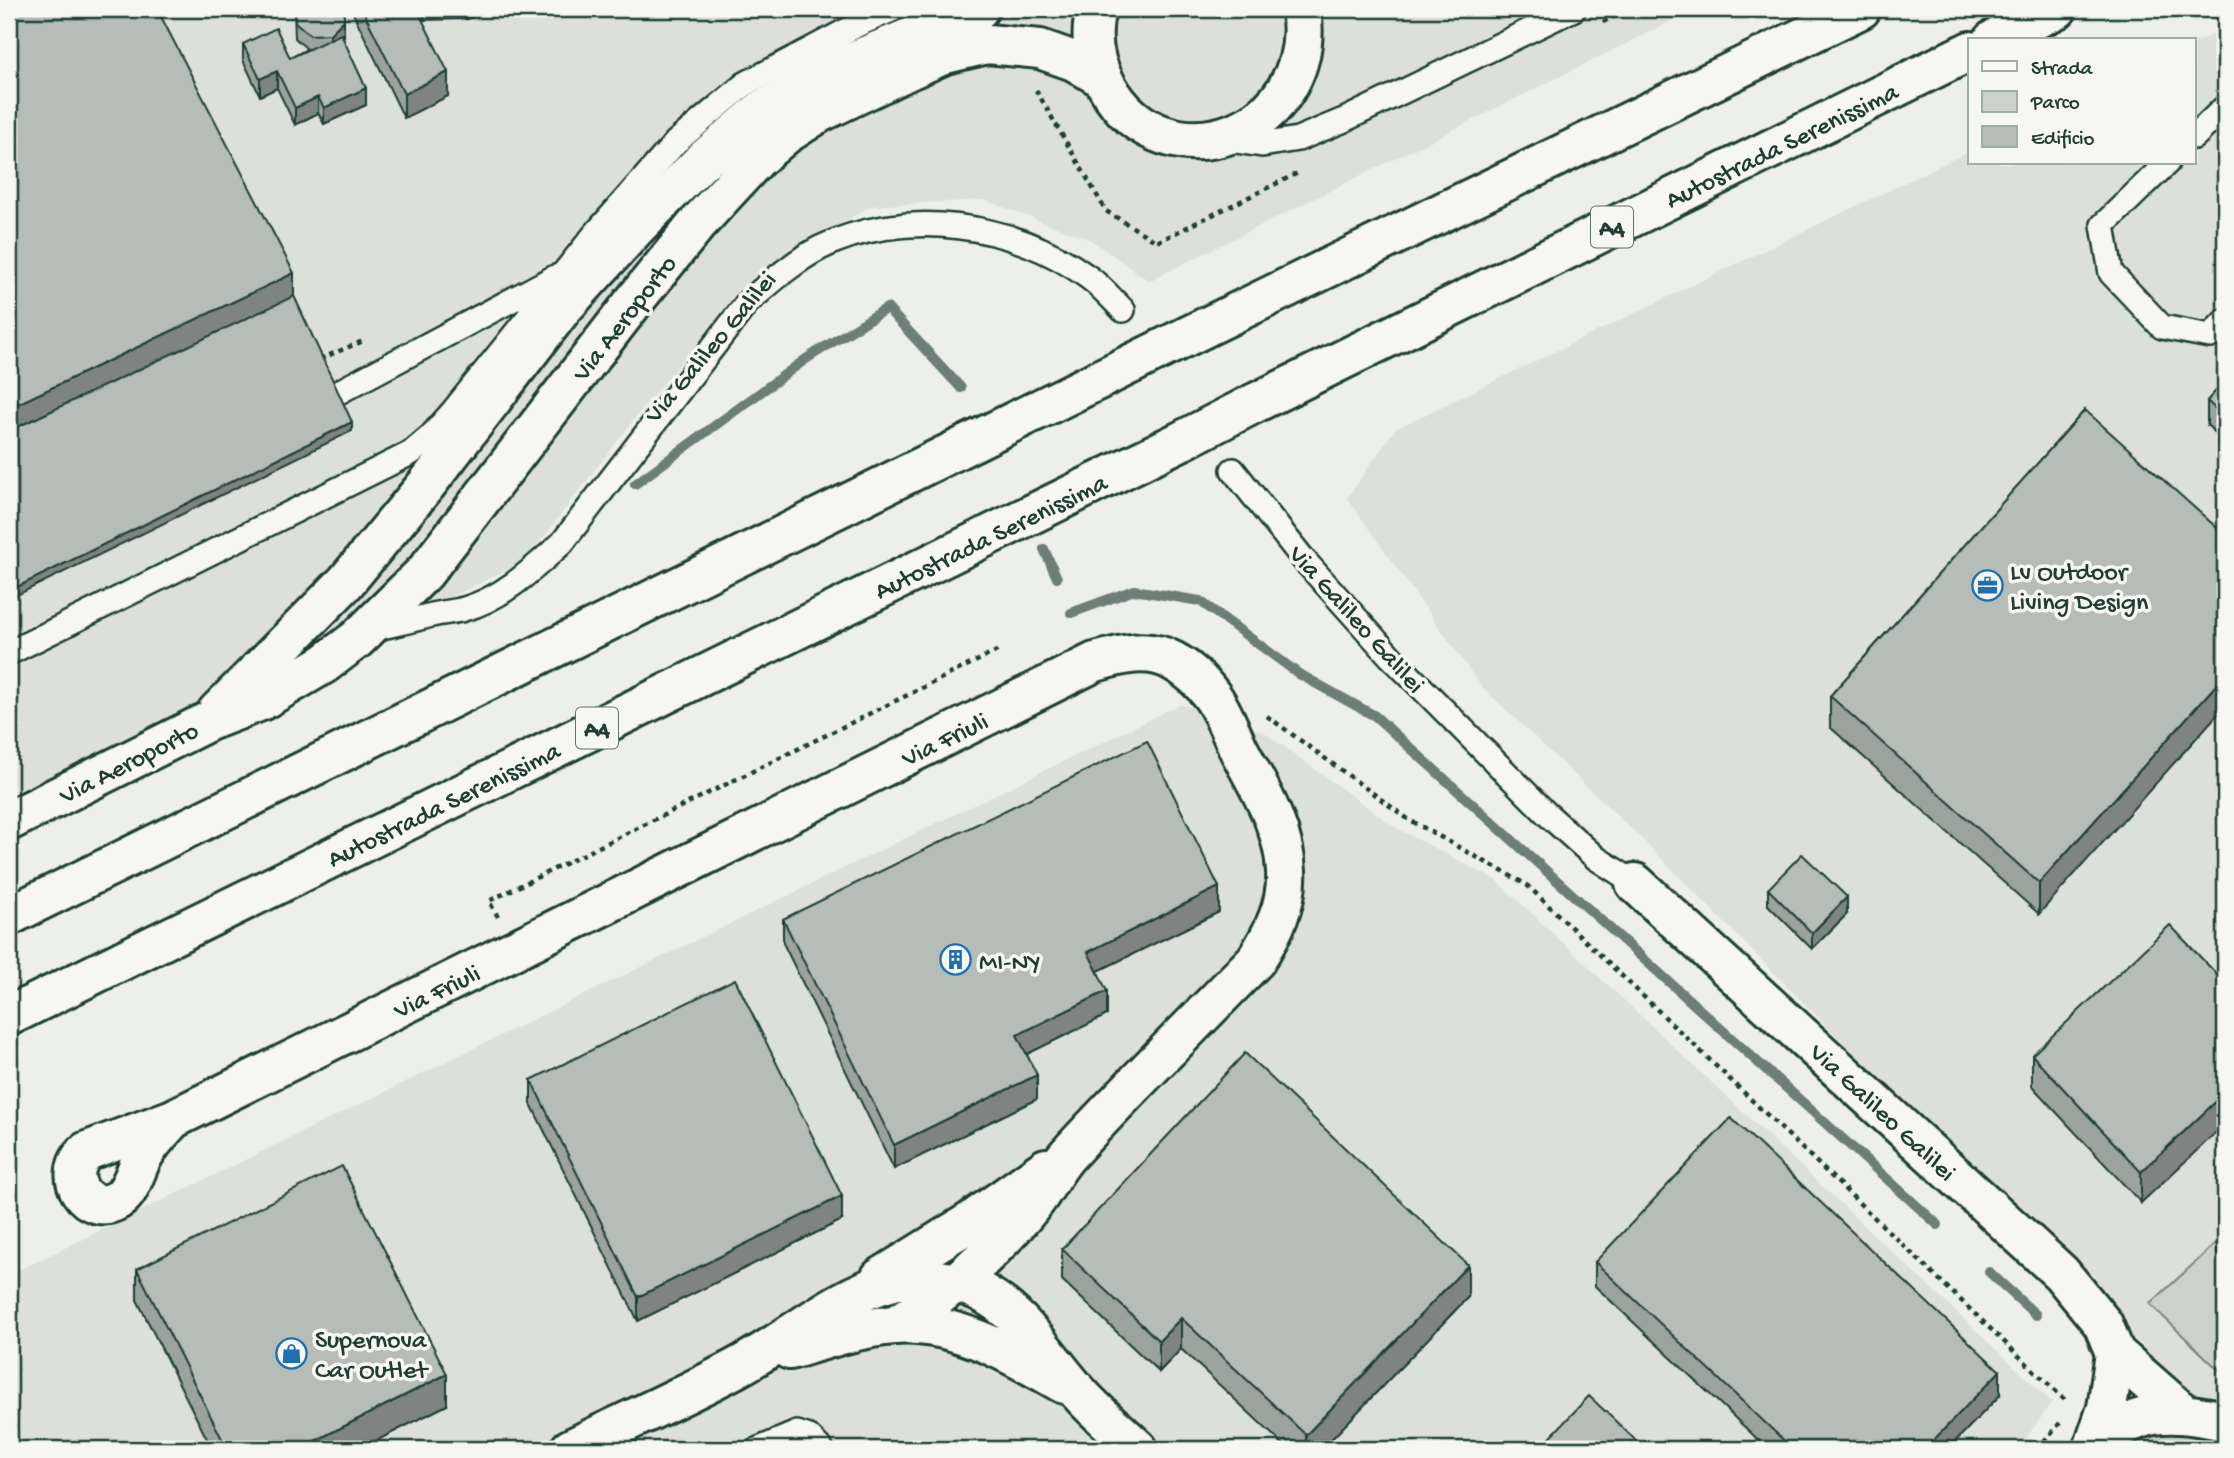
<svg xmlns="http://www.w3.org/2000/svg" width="2234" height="1458" viewBox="0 0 2234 1458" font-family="'Gochi Hand',sans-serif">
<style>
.built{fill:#dce0db}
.green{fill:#cbd2cc;stroke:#758880;stroke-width:2}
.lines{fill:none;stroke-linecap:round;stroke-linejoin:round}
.stream{stroke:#6c7e77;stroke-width:10}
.lane-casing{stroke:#1f3d34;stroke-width:28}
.street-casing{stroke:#1f3d34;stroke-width:44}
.secondary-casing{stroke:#1f3d34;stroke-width:44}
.highway-casing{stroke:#1f3d34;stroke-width:44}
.path{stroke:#1f3d34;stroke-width:4.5;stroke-dasharray:5 5;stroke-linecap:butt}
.lane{stroke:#f6f6f2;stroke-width:23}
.street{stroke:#f6f6f2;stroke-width:38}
.secondary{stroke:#f6f6f2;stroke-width:38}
.highway{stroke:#f6f6f2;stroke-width:38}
.highway-bridge-casing{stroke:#1f3d34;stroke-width:44;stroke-linecap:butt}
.highway-bridge{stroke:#f6f6f2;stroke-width:38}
.wall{fill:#9ba39e;stroke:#1f3d34;stroke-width:2}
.shaded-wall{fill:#7e8481;stroke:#1f3d34;stroke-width:2}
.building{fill:#b4bdb8;stroke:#1f3d34;stroke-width:2}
.labels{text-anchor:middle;stroke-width:7;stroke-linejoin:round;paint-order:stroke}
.shield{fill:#f6f6f2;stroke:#60746d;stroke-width:2}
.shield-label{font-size:24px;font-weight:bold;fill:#1f3d34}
.street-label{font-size:26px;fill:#1f3d34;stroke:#f6f6f2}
.poi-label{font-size:26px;fill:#1f3d34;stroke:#f6f6f2;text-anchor:start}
</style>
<rect width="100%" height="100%" fill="#edefea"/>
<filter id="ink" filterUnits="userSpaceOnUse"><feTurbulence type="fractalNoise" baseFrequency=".0143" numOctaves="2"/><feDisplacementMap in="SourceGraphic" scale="14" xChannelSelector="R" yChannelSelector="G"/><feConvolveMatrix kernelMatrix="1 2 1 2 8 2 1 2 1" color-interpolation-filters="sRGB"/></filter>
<g filter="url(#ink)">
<path class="built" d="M9 9H1696L1149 281 1091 240 984 200 871 206 757 273 646 404 525 561 9 811Z
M2225 28V1430L1644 841 1481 686 1347 498 1395 429 1970 151V163H2194V43Z
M1181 704 1264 732 1396 828 1496 880 2052 1402 2027 1437 2022 1449H9V1275Z"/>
<path class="green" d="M2225 1235V1372L2222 1373 2150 1304Z
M2165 1429 2220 1438 2225 1442V1449H2124L2138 1439Z"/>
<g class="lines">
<path class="stream" d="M635 484 806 359 887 308 961 388
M1044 549 1057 578
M1071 613 1134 590 1200 601 1299 674 1375 716 1938 1225
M1989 1272 2036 1315"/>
<defs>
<path id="lane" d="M2194 137 2225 107
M1222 139 1262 145 1298 139 1344 120 1574 9
M2167 163 2103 225 2111 273 2162 327 2210 336 2225 321
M335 394 555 277
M1233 470 1304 560 1391 657 1547 814 1596 858 1635 883
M369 629C391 626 411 620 432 615 443 612 454 612 464 609 502 599 534 568 562 543L747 303C770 283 793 262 820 248 902 207 1014 222 1088 277 1101 286 1112 299 1123 310
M9 653 411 453 431 436 454 410 595 234 676 142 745 84 857 25 894 9
M759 1449 797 1433 809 1437 821 1449"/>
<path id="street" d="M1635 883 2061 1273 2103 1324 2115 1353 2182 1412
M173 1119 1095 662C1120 655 1148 647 1173 661 1188 669 1201 681 1212 696 1223 711 1230 731 1238 748 1258 787 1284 826 1286 871 1288 904 1273 933 1256 960 1194 1024 1131 1086 1071 1151 1056 1166 1047 1187 1034 1203 999 1247 944 1298 895 1325
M173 1119C163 1130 153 1140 145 1153 135 1168 133 1190 118 1200 87 1218 59 1176 87 1151Z
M880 1278 970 1222 1046 1168
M790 1350C824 1340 858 1328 894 1325 955 1320 1013 1355 1064 1384
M570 1449C625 1422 682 1397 736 1368 789 1340 835 1296 893 1281 918 1275 954 1280 977 1290 1023 1312 1047 1358 1080 1394 1098 1414 1119 1431 1138 1449
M2093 1449 2107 1408 2115 1353
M2096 1449C2136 1406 2171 1410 2225 1421"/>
<path id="secondary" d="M1096 9C1089 36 1093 62 1107 86 1165 190 1320 133 1301 9
M217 712 345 583 427 484 562 309 635 229 701 162 763 109 836 68 979 9
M9 821 209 721 261 701 324 664 357 639 425 572 635 300 698 223 757 159 785 135 819 113 911 69 945 54 987 44 1040 49 1074 61 1102 78"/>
<path id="highway" d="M1993 40 2057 9
M1204 328 1861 9
M1255 403 1970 51
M9 916 1135 362
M9 1016 1185 439"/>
</defs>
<use href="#lane" class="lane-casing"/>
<use href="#street" class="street-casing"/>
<use href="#secondary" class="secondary-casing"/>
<use href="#highway" class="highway-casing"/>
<path class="path" d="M1603 22 1630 9
M1036 90 1106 211 1157 242 1300 172
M320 359 363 341
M1267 716 1408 819 1527 885 2067 1402
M498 917 489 901 999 650
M2037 1449 2060 1423"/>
<use href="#lane" class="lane"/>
<use href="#street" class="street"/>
<use href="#secondary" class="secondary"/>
<use href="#highway" class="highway"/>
<defs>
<path id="highway-bridge" d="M1135 362 1204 328
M1185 439 1255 403"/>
</defs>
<use href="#highway-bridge" class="highway-bridge-casing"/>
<use href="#highway-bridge" class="highway-bridge"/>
</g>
<path class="wall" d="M294 9 344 36 343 38 366 105 324 124 318 113 295 125 277 88 260 96 243 60V44L290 58 307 49 295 38Z
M351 9H417L448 96 404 118Z
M424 9H493L467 19 424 20Z
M2225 381V442L2207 425V401Z
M2085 410 2039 914 1830 727V696Z
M2225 850V890L2221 886V854Z
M1768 889 1847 914 1812 949 1768 905Z
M1219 912 1098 971 1107 1015 1027 1054 1037 1099 894 1169 783 943V919Z
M2225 983 2141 1203 2032 1086V1055Z
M531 1080 842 1220 638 1321 531 1104Z
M2225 1236V1261L2217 1253V1245Z
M1062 1249 1468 1297 1322 1449H1288L1181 1349 1159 1372 1062 1280Z
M1595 1262 2000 1395 1948 1449H1768L1595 1286Z
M137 1269 447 1405 360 1449H212L137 1300Z"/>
<path class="shaded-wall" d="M467 9H493L467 19Z
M344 20V36L330 51V34Z
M277 71V88L260 96V79Z
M448 72V96L404 118V94Z
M366 88V105L324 124V108Z
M318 97V113L295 125V108Z
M294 273V304L9 439V408Z
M352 422V431L9 599V591Z
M2225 675V706L2039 914V883Z
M1219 887V912L1088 976V952Z
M1847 897V914L1812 949V933Z
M1107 991V1015L1017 1059V1035Z
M1037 1075V1099L894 1169V1145Z
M2225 1093V1124L2141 1203V1172Z
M842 1196V1220L638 1321V1297Z
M1468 1265V1297L1322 1449H1306V1435Z
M1181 1318V1349L1159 1372V1341Z
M2000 1371V1395L1948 1449H1925Z
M447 1374V1405L360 1449H299Z"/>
<path class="building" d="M9 9H157L294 273 9 408Z
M295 9H344V20L330 34 310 35 295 22Z
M362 9H417L448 72 404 94Z
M276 28 290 58 341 34 366 88 324 108 318 97 295 108 277 71 260 79 243 44Z
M294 296 352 422 9 591V431Z
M2225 381V418L2207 401Z
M2085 410 2225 535V675L2039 883 1830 696Z
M1147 741 1219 887 1088 952 1107 991 1017 1035 1037 1075 894 1145 783 919Z
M2225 850V859L2221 854Z
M1802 854 1847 897 1812 933 1768 889Z
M2170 925 2225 983V1093L2141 1172 2032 1055Z
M735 979 842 1196 638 1297 531 1080Z
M1245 1053 1468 1265 1306 1435 1181 1318 1159 1341 1062 1249Z
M1731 1118 2000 1371 1925 1449H1793L1595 1262Z
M342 1166 447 1374 299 1449H227L137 1269Z
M2225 1236V1252L2217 1245Z
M1589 1396 1645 1449H1539Z"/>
</g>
<defs>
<symbol id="office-ring" viewBox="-11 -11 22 22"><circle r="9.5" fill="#f6f6f2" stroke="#1f6fb2" stroke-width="1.5"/><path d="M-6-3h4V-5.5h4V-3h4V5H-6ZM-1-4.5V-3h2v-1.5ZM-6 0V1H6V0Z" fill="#1f6fb2"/></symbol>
<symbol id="building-ring" viewBox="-11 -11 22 22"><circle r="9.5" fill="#f6f6f2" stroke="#1f6fb2" stroke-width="1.5"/><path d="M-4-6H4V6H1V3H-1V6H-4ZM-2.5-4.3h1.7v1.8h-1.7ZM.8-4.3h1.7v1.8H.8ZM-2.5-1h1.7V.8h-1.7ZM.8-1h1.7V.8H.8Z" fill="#1f6fb2"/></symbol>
<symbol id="shop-ring" viewBox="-11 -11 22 22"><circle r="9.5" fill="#f6f6f2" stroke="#1f6fb2" stroke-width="1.5"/><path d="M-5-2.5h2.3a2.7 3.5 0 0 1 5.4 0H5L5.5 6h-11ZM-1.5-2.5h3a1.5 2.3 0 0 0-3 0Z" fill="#1f6fb2"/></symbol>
</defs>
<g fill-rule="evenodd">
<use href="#office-ring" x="1970" y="568" width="35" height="35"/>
<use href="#building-ring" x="938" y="942" width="35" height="35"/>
<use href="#shop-ring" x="274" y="1336" width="35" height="35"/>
</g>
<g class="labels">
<g class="shield">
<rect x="1591" y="206.5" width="42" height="41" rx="5"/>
<rect x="576" y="707.5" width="42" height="41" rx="5"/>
</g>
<g class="shield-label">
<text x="1612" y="235">A4</text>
<text x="597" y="736">A4</text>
</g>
<g class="street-label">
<text transform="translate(1781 144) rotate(-26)" y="9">Autostrada Serenissima</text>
<text transform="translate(623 317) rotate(-52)" y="9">Via Aeroporto</text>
<text transform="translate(709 346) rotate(-50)" y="9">Via Galileo Galilei</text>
<text transform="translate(990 535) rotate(-26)" y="9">Autostrada Serenissima</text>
<text transform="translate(1358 618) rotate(48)" y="9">Via Galileo Galilei</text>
<text transform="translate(944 738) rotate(-26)" y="9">Via Friuli</text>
<text transform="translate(128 761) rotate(-27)" y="9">Via Aeroporto</text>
<text transform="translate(443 803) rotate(-26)" y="9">Autostrada Serenissima</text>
<text transform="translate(436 990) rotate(-26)" y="9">Via Friuli</text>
<text transform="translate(1884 1111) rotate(43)" y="9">Via Galileo Galilei</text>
</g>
<g class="poi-label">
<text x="2010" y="579">Lv Outdoor<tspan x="2010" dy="30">Living Design</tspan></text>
<text x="979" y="969">MI-NY</text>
<text x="315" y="1347">Supernova<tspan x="315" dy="30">Car Outlet</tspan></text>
</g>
</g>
<rect width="2234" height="1458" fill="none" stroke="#f6f6f2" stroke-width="35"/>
<rect x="18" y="18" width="2199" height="1423" fill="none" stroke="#1f3d34" stroke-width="2.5" filter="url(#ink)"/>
<rect x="1968" y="38" width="228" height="126" fill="#f6f6f2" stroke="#a0aca6" stroke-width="2"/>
<rect x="1982" y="61" width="35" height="10" fill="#f6f6f2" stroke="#a0aca6" stroke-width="2"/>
<text x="2031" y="74" font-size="21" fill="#1f3d34">Strada</text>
<rect x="1982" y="91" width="35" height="21" fill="#cbd2cc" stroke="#a0aca6" stroke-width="2"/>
<text x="2031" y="108" font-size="21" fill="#1f3d34">Parco</text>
<rect x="1982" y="126" width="35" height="21" fill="#b4bdb8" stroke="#a0aca6" stroke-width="2"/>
<text x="2031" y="144" font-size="21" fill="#1f3d34">Edificio</text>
</svg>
